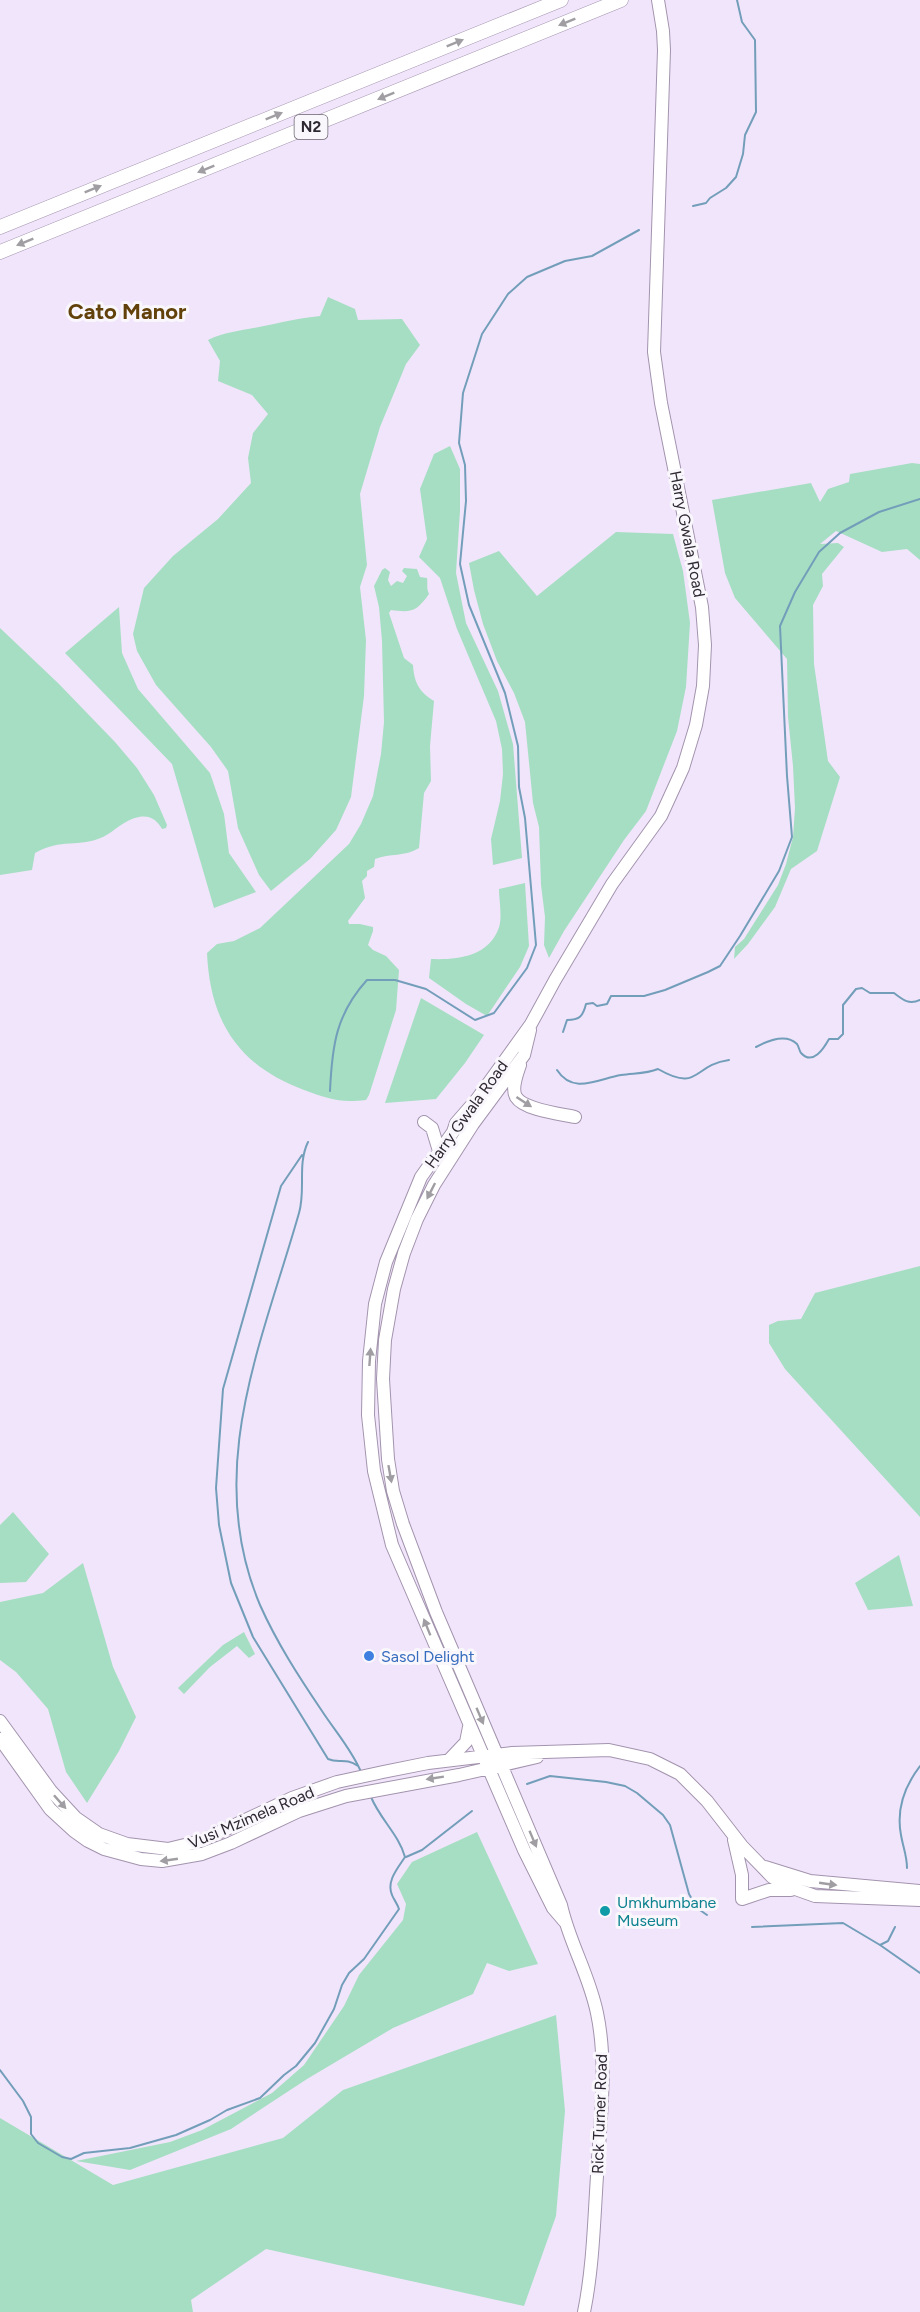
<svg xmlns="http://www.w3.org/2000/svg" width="920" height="2312" viewBox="0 0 920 2312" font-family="Figtree,sans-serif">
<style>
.green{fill:#a6dec3}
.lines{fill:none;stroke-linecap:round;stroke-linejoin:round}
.stream{stroke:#739eba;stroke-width:2}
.major-casing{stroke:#a394ae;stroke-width:14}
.highway-casing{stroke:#a394ae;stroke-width:15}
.major{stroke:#fff;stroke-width:12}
.highway{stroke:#fff;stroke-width:14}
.oneway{fill:#a19ea3}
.shop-dot{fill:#3f7fe0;stroke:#f9f6fc;stroke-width:2}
.culture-dot{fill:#0f9aa8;stroke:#f9f6fc;stroke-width:2}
.labels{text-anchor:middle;stroke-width:6;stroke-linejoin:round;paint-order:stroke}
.shield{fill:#f9f6fc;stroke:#6b666f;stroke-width:1.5}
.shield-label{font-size:15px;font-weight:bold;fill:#2e2832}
.street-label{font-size:16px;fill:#2e2832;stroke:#f9f6fc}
.shop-label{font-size:16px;fill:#366cbe;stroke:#f9f6fc;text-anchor:start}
.culture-label{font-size:16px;fill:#0d838f;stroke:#f9f6fc;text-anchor:start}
.district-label{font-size:22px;font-weight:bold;fill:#62420a;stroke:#f9f6fc}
</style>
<rect width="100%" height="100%" fill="#f1e5fb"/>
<path class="green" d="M328 297 355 309 358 320 402 319 420 345 406 364 380 427 360 494 367 565 360 587 366 640 364 696 351 797 336 830 310 859 271 891 259 875 238 828 228 771 211 747 156 685 137 651 133 634 144 588 173 556 218 519 251 483 248 458 253 433 268 414 252 395 218 381 220 361 208 340C225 332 240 331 259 327 279 323 299 318 320 316Z
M450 446 460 469V511L456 573 466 623 498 691 513 744 522 858 493 865 491 839 500 801 503 774 502 749 496 721 457 629 440 578 419 557 427 539 420 489 434 454Z
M912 463 920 464V560L907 549 882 552 836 531 820 544 838 543 844 547 822 574 823 586 813 605 814 664 828 761 840 777 817 851 791 869 775 907 748 944 734 959 735 947 744 939 778 885 786 864 793 837 795 808 793 766 788 717 787 659 735 598 725 573 712 500 811 483 820 502 828 489 849 482 850 474Z
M616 532 673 534 683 571 690 623 686 687 677 731 646 811 624 840 564 931 549 958 544 945 545 917 541 885 539 827 533 803 525 722 514 693 497 661 483 624 474 590 469 563 499 551 537 596Z
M385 568 390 572 388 580 391 586 397 581 403 583 407 576 402 571 404 568 417 569 420 577 427 578C428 584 426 588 429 594 417 611 412 613 391 610L389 613 404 658 413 665C414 682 419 692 434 701L430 746 431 781 424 793 419 848C405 857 390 853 375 859L374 867 367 871V876L362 881 365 898 348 921 349 924H360L373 927V931L368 945 373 950 386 956 399 970 396 1010 369 1095 366 1100C339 1103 329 1099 304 1090 239 1066 210 1022 207 953L217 944 234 941 260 928 349 844 361 824 373 796 381 754 384 722 382 641 379 607 374 586 382 570Z
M119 607 122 653 138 689 210 773 224 814 229 853 256 892 214 908 172 764 65 653Z
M0 628 59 684 115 742 137 768 154 795 167 825 166 828 162 829C157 820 150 815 139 817 125 819 115 831 103 837 79 848 61 838 35 853L32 870 0 875Z
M525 883 529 946 520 967 487 1016 466 1004 429 978 431 959C456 960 487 957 498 930 503 920 499 900 499 889Z
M421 998 484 1035 465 1063 436 1099 385 1103Z
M920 1266V1517L785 1369 769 1343V1325L778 1321 801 1319 815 1293Z
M13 1512 49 1554 26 1582 0 1583V1525Z
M899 1555 913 1606 868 1610 855 1583Z
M83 1563 113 1667 136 1717 119 1751 87 1803 66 1772 48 1709 16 1672 0 1660V1602L43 1593Z
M244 1632 255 1654 249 1658 237 1646 210 1667 184 1694 178 1688 223 1645Z
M477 1832 538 1964 509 1971 487 1963 473 1994 393 2028 307 2079 231 2129 130 2170 76 2161 170 2142 202 2130 272 2093 304 2065 344 2006 359 1975 403 1920 406 1904 397 1884 412 1862Z
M556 2015 565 2111 556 2216 524 2306 266 2249 191 2300 193 2312H0V2118L113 2185 283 2138 343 2090Z"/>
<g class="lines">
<path class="stream" d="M693 206 706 203 710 198 726 188 736 177 743 154 745 135 756 112 755 40 742 22 737 0
M563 1032 567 1020C580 1020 583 1016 586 1004L593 1003 597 1006 607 1004 611 996H644L665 990 708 972 720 966 740 936 779 871 792 837 787 776 780 626 795 592 819 552 840 533 879 512 920 499
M756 1047C767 1041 786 1033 797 1044 799 1047 799 1050 801 1053 813 1066 824 1048 829 1039H838L843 1034V1005L856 989 862 988 870 993H894C903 1000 909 1005 920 1000
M557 1070C573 1095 598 1079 621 1075 634 1073 646 1074 658 1069 700 1093 692 1065 729 1060
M330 1091C332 1046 336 1014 367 980H395L426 989 475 1020 494 1013 527 968 536 945 525 818 519 787 518 746 505 693 469 605 460 564 466 501 465 465 459 443 463 393 482 334 508 294 527 277 565 261 592 256 639 230
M308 1142C297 1165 306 1189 299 1213 262 1343 203 1470 260 1605 277 1643 299 1677 322 1711 335 1731 352 1750 361 1772
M302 1155 281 1186 223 1389 216 1488 219 1525 231 1583 253 1637 328 1759C339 1764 345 1757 358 1766
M527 1784 550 1776 606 1782 625 1786 637 1793 663 1815 670 1825 689 1894 697 1908 707 1915
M406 1857 422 1850 472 1811
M907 1868C907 1856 903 1847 901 1835 896 1809 904 1787 920 1766
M752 1927 843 1923 880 1945 920 1973
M880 1945 888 1941 895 1927
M0 2070 23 2101 31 2117V2134L38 2143 62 2157 71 2159 84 2153 130 2148 176 2135 210 2120 227 2110 260 2098 284 2075 296 2066 315 2043 334 2009 342 1985 349 1973 364 1959 399 1909C397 1903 394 1900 392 1895 386 1881 398 1868 405 1857 399 1835 380 1819 371 1797"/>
<defs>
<path id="major" d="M530 1030 524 1055 473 1124 434 1185 417 1219 404 1253 394 1289 385 1340 383 1379 388 1459 393 1491 403 1524 436 1612 561 1905C569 1942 589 1974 597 2013 608 2065 600 2123 597 2176 594 2221 593 2268 584 2312
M520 1065C517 1074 511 1088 516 1097 524 1110 561 1114 575 1117
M424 1122 432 1128 439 1151
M0 1721 51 1791 76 1818 99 1834 127 1844 168 1849 201 1841 292 1798 337 1782 383 1772 428 1763 512 1753 609 1750 650 1759 680 1774 707 1801 742 1846 772 1877 787 1886 815 1896 920 1900
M0 1739 50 1809 74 1831 88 1841 104 1849 141 1859 162 1861 202 1854 231 1843 299 1811 346 1796 459 1775 537 1757
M449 1760 466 1742 469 1727
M734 1840 742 1875V1899L769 1890H791
M765 1867 810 1881 920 1891
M565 1922 553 1908 524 1850 392 1545 374 1471 368 1415 369 1361 375 1304 386 1262 421 1177 453 1132 456 1123 477 1099 531 1024 555 980 612 884 661 816 683 768 696 725 703 686 705 645 702 607 661 403 654 352 664 50 663 31 658 0"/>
<path id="highway" d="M0 227 561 0
M0 252 621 0"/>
</defs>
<use href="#major" class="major-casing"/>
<use href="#highway" class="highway-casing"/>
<use href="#major" class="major"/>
<use href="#highway" class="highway"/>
</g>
<defs><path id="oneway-solid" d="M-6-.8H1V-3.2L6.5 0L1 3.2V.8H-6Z" transform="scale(1.5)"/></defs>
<g class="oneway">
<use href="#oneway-solid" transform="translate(567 22) rotate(158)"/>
<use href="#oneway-solid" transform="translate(455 43) rotate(-22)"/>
<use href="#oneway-solid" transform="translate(386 96) rotate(158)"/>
<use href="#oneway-solid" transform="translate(274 116) rotate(-22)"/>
<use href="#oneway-solid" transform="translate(206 169) rotate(158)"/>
<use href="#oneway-solid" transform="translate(93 189) rotate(-22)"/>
<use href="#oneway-solid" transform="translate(25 242) rotate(158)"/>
<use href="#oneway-solid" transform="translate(524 1102) rotate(33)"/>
<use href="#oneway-solid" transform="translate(431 1191) rotate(117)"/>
<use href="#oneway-solid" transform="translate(370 1357) rotate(-86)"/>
<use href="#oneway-solid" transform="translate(390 1474) rotate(80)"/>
<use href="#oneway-solid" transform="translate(427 1627) rotate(-112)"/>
<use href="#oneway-solid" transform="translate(480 1716) rotate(67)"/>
<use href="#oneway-solid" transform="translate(435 1778) rotate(171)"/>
<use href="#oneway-solid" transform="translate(60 1802) rotate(48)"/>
<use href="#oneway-solid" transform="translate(533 1839) rotate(67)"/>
<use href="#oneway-solid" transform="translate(169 1860) rotate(172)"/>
<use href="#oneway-solid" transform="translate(828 1884) rotate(8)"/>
</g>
<circle class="shop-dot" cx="369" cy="1656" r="6"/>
<circle class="culture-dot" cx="605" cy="1911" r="6"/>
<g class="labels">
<rect class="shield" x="294.5" y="115" width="33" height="24" rx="4.5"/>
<g class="shield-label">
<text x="311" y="132">N2</text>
</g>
<g class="street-label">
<text transform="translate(688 534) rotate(79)" y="6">Harry Gwala Road</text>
<text transform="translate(466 1114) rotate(-54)" y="6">Harry Gwala Road</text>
<text transform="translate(251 1817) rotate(-23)" y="6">Vusi Mzimela Road</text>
<text transform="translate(599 2114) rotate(-88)" y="6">Rick Turner Road</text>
</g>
<g class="shop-label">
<text x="381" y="1662">Sasol Delight</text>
</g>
<g class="culture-label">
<text x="617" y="1908">Umkhumbane<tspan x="617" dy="18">Museum</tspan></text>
</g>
<g class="district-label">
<text x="127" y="319">Cato Manor</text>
</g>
</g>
</svg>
